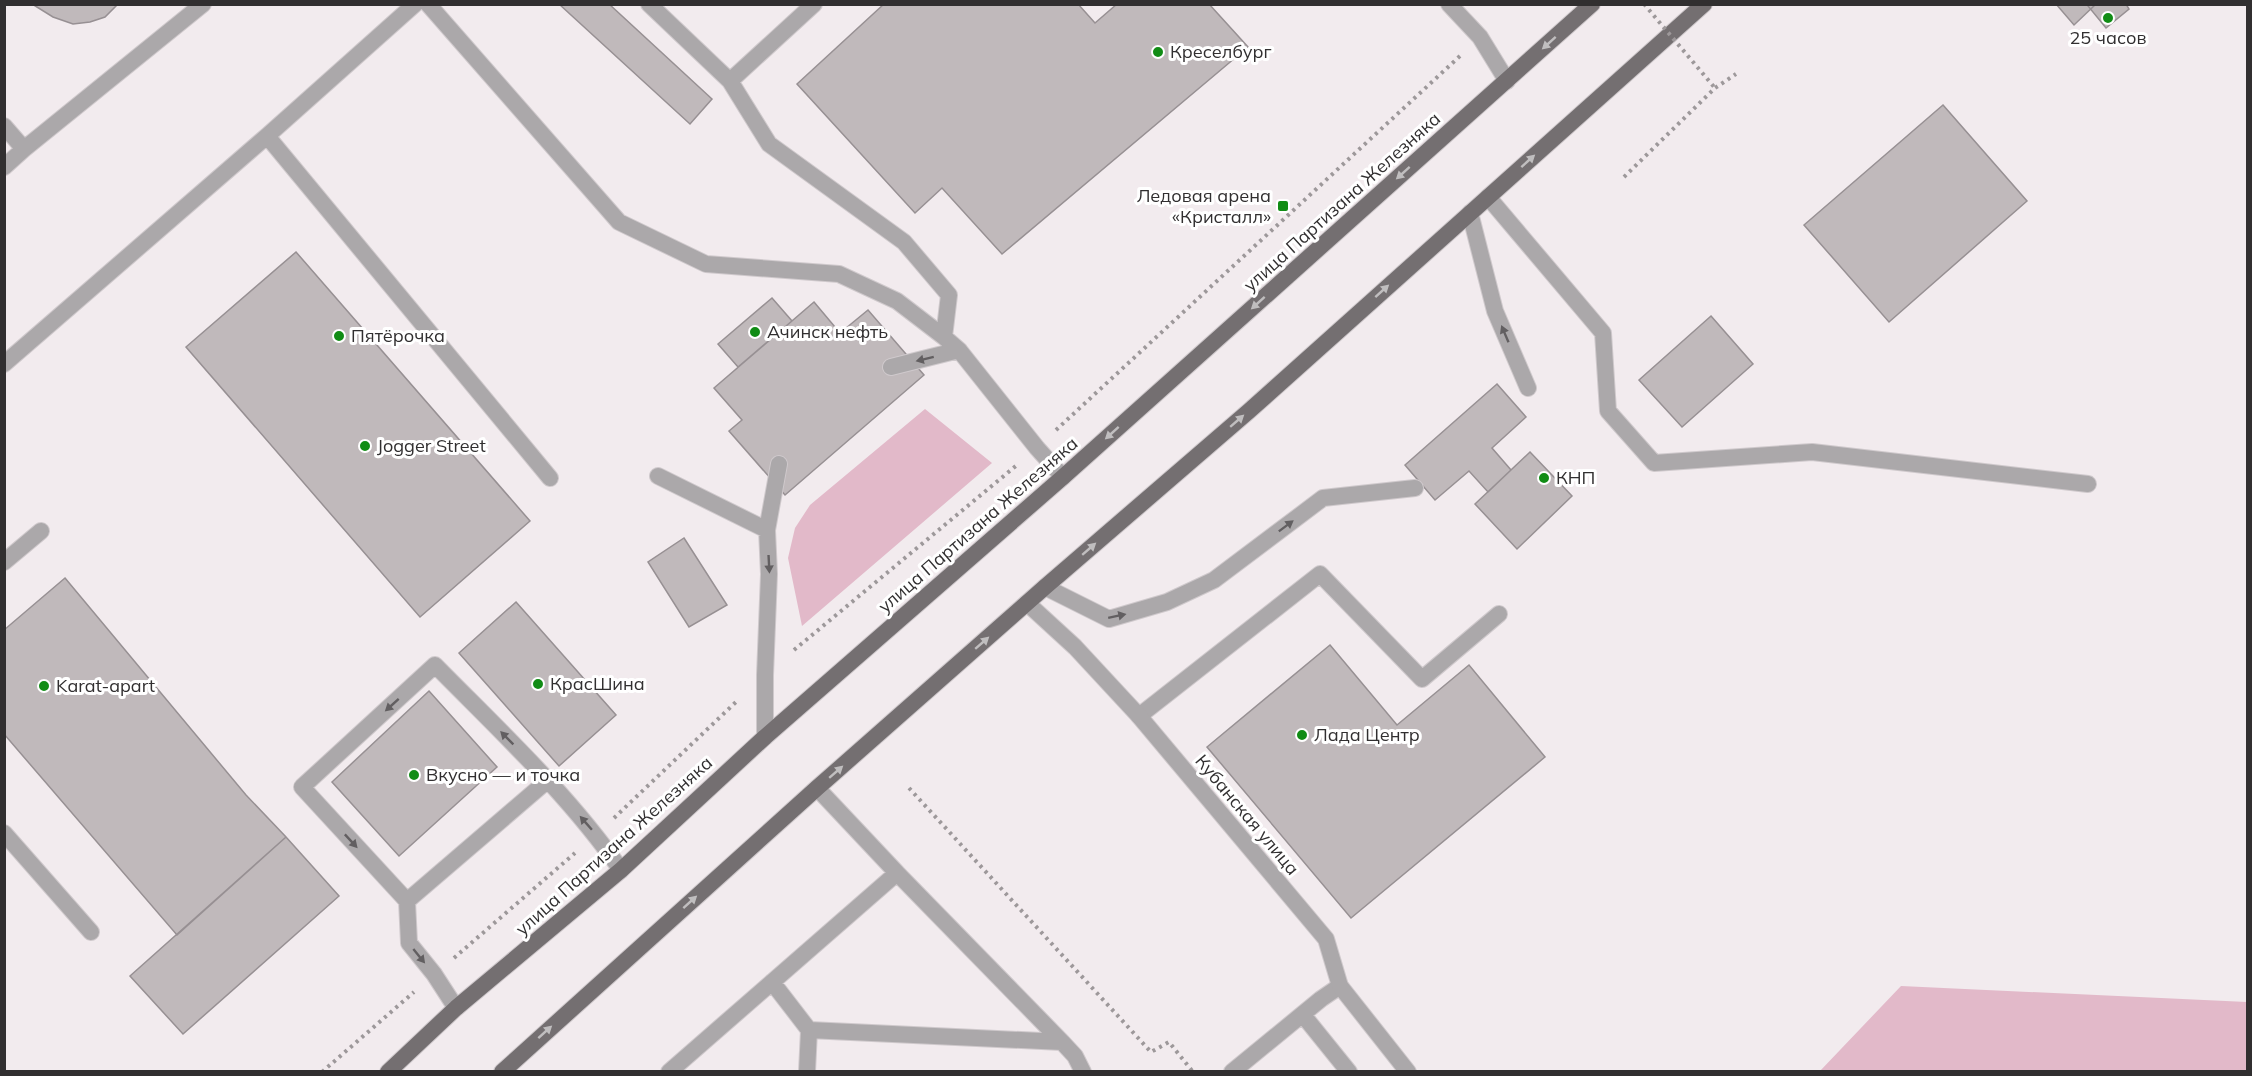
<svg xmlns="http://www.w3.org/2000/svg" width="2252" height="1076" viewBox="0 0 2252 1076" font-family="Mulish,sans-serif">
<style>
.green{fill:#e2b9c9}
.building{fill:#c0b9bb;stroke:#979093;stroke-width:1.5}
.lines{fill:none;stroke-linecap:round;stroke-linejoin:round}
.service-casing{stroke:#cfc9cc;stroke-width:18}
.minor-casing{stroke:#cfc9cc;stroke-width:18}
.primary-casing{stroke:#cfc9cc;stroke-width:18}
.path{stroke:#9d989a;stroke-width:4;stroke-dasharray:3 4.5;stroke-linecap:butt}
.service{stroke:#aba8aa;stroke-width:16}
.minor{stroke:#aba8aa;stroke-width:16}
.primary{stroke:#746f71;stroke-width:16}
.path-bridge{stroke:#9d989a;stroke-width:4;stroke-dasharray:3 4.5;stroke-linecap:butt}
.oneway{fill:#c0bebf}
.oneway2{fill:#625f61}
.poi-dot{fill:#118c15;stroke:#fff;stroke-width:2}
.labels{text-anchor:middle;stroke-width:6;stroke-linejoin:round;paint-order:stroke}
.poi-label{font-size:18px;fill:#312f30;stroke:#fff;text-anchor:start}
.street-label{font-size:18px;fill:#312f30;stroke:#fff}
</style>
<rect width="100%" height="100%" fill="#f2ebee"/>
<path class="green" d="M925 409 992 463 802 626 788 558 795 528 810 505Z
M1901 986 2247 1002V1071H1820Z"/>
<path class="building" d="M32 4H118L105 17 90 22 73 24 53 17Z
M559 4H609L712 99 690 124Z
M884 4H1078L1095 23 1117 4H1209L1248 47 1002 254 942 188 915 213 797 84Z
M2056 4H2096L2074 25Z
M2091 4H2126L2129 9 2106 28 2088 6Z
M1943 105 2027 201 1889 322 1804 225Z
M296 252 530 521 420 617 186 347Z
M772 298 792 321 738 367 718 344Z
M814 302 840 333 868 310 924 375 785 495 729 431 742 420 714 388Z
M1711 316 1753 364 1682 427 1639 380Z
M1497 384 1526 417 1492 448 1511 470 1488 492 1469 471 1435 500 1405 465Z
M1530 452 1572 496 1517 549 1475 504Z
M684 538 727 605 689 627 648 562Z
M65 578 246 795 286 837 177 935 4 734V630Z
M516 602 616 715 559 766 459 653Z
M1330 645 1397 725 1469 665 1545 757 1351 918 1207 747Z
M429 691 497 767 399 856 332 782Z
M286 837 339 896 183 1034 130 976Z"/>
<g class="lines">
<defs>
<path id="service" d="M428 4 619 222 706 264 839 274 897 301 944 337
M649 4 730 81 769 144 904 242 949 295 944 337 959 350 1037 448 1063 477
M1449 4 1480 37 1507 81
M730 81 814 4
M4 126 24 149 4 167
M267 136 550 478
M24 149 203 4
M1488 197 1603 333 1608 411 1654 463 1812 452 2088 484
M1470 213 1495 311 1528 388
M4 364 267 136 415 4
M891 367 959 350
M658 476 767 530
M4 562 41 531
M1045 587 1109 619 1167 602 1214 580 1323 498 1415 488
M1139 716 1320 574 1422 679 1499 614
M765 737V675L769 574 767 530 779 464
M4 833 91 932
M897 873 1062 1042
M407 901 548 780
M772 982 809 1030 807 1072
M456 1008 434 974 409 943 407 901 302 787 435 665C500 731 568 794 621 870
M1303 1015 1349 1072
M809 1030 1062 1042 1075 1056 1083 1072
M669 1072 897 873 817 788
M1232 1072 1321 999 1340 986"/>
<path id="minor" d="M1027 603 1075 647 1139 716 1326 939 1340 986 1408 1072"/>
<path id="primary" d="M388 1072 456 1008 621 870 765 737 1063 477 1592 4
M502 1072 817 788 1045 587 1249 411 1704 4"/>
</defs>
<use href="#service" class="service-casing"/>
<use href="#minor" class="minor-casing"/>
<use href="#primary" class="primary-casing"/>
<path class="path" d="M1624 177 1715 88 1736 74
M1056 430 1460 56
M794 650 1017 465
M909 788 1151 1052 1169 1042 1193 1072
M614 818 737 701
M454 958 575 853
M322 1072 414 992"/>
<use href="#service" class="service"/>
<use href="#minor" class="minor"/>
<use href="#primary" class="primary"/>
<path class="path-bridge" d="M1644 4 1715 88"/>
</g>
<defs><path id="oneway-solid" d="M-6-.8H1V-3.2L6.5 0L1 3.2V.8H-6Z" transform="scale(1.5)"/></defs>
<g class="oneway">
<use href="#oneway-solid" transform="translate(1549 43) rotate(138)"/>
<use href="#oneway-solid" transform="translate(1528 161) rotate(-42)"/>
<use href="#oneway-solid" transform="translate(1403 173) rotate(138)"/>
<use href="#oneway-solid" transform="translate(1382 291) rotate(-42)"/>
<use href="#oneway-solid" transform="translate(1258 303) rotate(138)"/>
<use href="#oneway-solid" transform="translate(1237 421) rotate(-41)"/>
<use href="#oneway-solid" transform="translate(1112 433) rotate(138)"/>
<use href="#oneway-solid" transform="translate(1089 549) rotate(-41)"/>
<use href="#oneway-solid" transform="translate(982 643) rotate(-41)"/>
<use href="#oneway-solid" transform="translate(836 772) rotate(-41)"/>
<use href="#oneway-solid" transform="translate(690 902) rotate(-42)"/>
<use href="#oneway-solid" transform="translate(545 1032) rotate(-42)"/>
</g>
<g class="oneway2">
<use href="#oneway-solid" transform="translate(1505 334) rotate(-113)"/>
<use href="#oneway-solid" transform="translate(925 359) rotate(166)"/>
<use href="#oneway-solid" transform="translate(1286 526) rotate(-37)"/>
<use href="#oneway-solid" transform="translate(769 564) rotate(87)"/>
<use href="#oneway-solid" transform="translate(1117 616) rotate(-12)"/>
<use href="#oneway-solid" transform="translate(392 705) rotate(138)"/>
<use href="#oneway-solid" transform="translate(507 738) rotate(-135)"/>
<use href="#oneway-solid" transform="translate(586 823) rotate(-131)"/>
<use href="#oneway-solid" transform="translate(351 841) rotate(47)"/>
<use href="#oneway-solid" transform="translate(419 956) rotate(51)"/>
</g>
<g class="poi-dot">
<circle cx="2108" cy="18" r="6"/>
<circle cx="1158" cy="52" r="6"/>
<rect x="1277" y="200" width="12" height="12" rx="3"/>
<circle cx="755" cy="332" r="6"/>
<circle cx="339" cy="336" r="6"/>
<circle cx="365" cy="446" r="6"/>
<circle cx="1544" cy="478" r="6"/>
<circle cx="538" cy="684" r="6"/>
<circle cx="44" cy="686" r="6"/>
<circle cx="1302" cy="735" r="6"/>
<circle cx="414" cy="775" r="6"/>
</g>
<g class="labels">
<g class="poi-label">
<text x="2108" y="44" text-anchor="middle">25 часов</text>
<text x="1170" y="58">Креселбург</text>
<text x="1271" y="202" text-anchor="end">Ледовая арена<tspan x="1271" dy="21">«Кристалл»</tspan></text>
<text x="767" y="338">Ачинск нефть</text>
<text x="351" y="342">Пятёрочка</text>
<text x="377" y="452">Jogger Street</text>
<text x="1556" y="484">КНП</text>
<text x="550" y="690">КрасШина</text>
<text x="56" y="692">Karat-apart</text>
<text x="1314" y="741">Лада Центр</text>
<text x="426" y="781">Вкусно — и точка</text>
</g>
<g class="street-label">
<text transform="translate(1342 202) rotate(-42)" y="6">улица Партизана Железняка</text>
<text transform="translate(978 525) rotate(-41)" y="6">улица Партизана Железняка</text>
<text transform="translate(1247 815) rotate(50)" y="6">Кубанская улица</text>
<text transform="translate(614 846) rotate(-42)" y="6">улица Партизана Железняка</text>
</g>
</g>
<rect width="2252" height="1076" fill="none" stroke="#312f30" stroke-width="12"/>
</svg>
